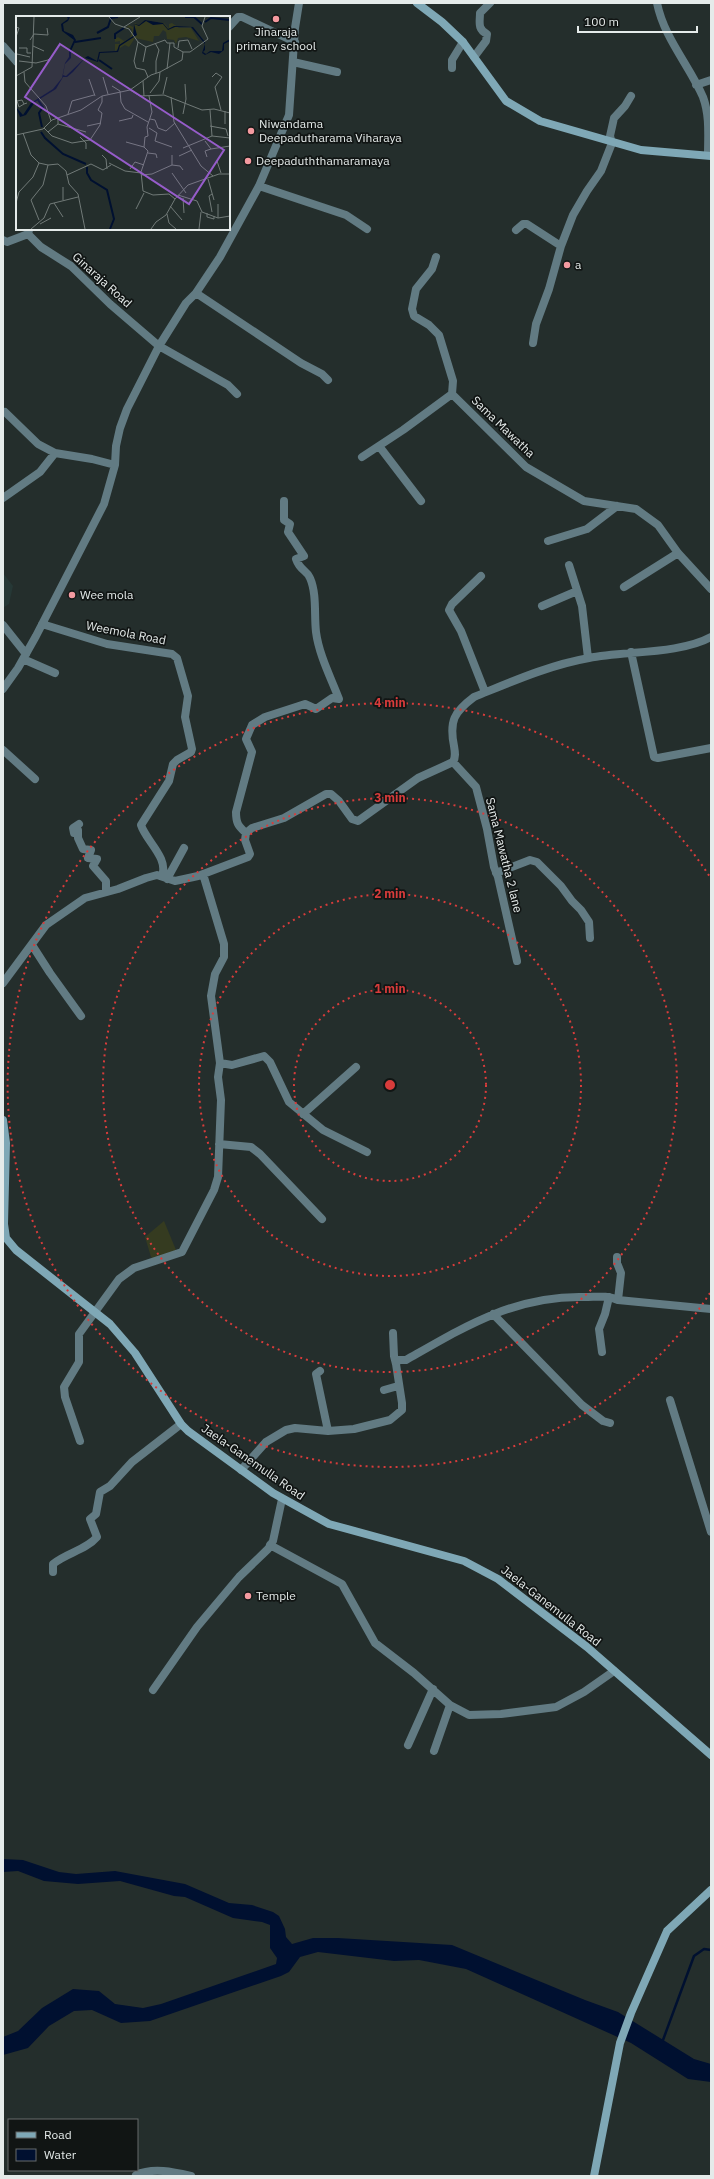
<svg xmlns="http://www.w3.org/2000/svg" width="714" height="2179" viewBox="0 0 714 2179" font-family="'IBM Plex Sans',sans-serif">
<style>
.built{fill:#263836}
.green{fill:#353b20}
.water{fill:#001030}
.lines{fill:none;stroke-linecap:round;stroke-linejoin:round}
.stream{stroke:#001030;stroke-width:2.5}
.street{stroke:#627b83;stroke-width:8}
.secondary{stroke:#7fa8b6;stroke-width:8}
.ring{fill:none;stroke:#d83c3b;stroke-width:2;stroke-dasharray:2 4}
.poi-dot{fill:#f49aa0;stroke:#111514;stroke-width:1.5}
.labels{text-anchor:middle;stroke-width:3.5;stroke-linejoin:round;paint-order:stroke}
.poi-label{font-size:12px;fill:#e5ebea;stroke:#111514;text-anchor:start}
.street-label{font-size:12px;fill:#e5ebea;stroke:#111514}
.inset-river{fill:none;stroke:#001030;stroke-width:2}
.inset-road{fill:none;stroke:#717a78;stroke-width:1}
.view{fill:#965cca;fill-opacity:0.15;stroke:#965cca;stroke-width:2}
.inset-edge{fill:none;stroke:#e5ebea;stroke-width:2}
.centre{fill:#d83c3b;stroke:#111514;stroke-width:2}
.ring-label{font-size:12px;text-anchor:middle;font-weight:bold;fill:#d83c3b;stroke:#111514;stroke-width:3.5;stroke-linejoin:round;paint-order:stroke}
</style>
<rect width="100%" height="100%" fill="#242e2c"/>
<path class="built" d="M3 573 13 586 9 604 3 608Z"/>
<path class="green" d="M164 1221 176 1250 154 1259 151 1257 145 1237Z"/>
<path class="water" d="M3 1859 23 1860 59 1872 76 1874 115 1871 185 1884 229 1903 252 1905 273 1912 279 1916 285 1929 286 1937 292 1944 313 1938H338L452 1945 585 2000 618 2012 694 2059 711 2064V2082L688 2079 631 2043 466 1969 419 1960 394 1961 318 1952 300 1957 289 1972 281 1976 150 2021 121 2023 92 2010 74 2011 49 2026 28 2048 3 2055V2037L18 2031 42 2008 73 1989 99 1991 115 2004 143 2008 161 2004 276 1964 277 1958 270 1948V1925L262 1922 233 1918 185 1897 174 1896 120 1881 78 1884 44 1881 18 1871 3 1872Z"/>
<g class="lines">
<path class="stream" d="M663 2040 694 1956 704 1949 711 1950"/>
<path class="street" d="M657 3C664 38 689 65 703 97 710 116 708 136 708 155
M229 27 238 17H242L295 42
M3 46 17 62
M474 57 486 41 487 34C477 29 480 22 480 13L490 3
M293 62 337 72
M452 68V60L463 42
M696 85 711 80
M259 186 346 215 367 229
M516 230 523 224H527L561 246
M28 234 41 247 71 266 110 304 159 346 228 385 237 394
M3 240 7 242 28 234 29 230
M196 293 301 363 322 374 328 380
M533 343 536 324 549 289 561 246 573 215 587 191 601 171 612 143 610 136 614 118 625 106 631 96
M452 394 526 467 584 501 636 509 658 525 678 553 711 589
M5 412 38 444 55 453 92 459 115 465
M379 446 421 501
M362 457 403 430 452 394 453 381 439 335 429 325 414 316 412 309 416 289 432 269 436 257
M3 498 40 472 55 453
M548 541 587 529 617 506
M569 565 582 606 588 658
M481 576 452 604 449 610 461 631 485 692
M624 587 678 553
M542 606 577 591
M42 624 107 644 172 654 177 658 188 696 185 717 192 749 191 752 177 760 173 764 169 781 141 825C146 841 169 858 162 876
M3 625 26 654
M631 652 654 757 658 758 711 748
M23 659 55 673
M3 689 18 668 36 636 104 504 115 465 116 446 120 428 127 409 159 346 186 303 196 293 220 257 259 186 289 115 295 28 299 3
M3 750 35 779
M453 762 476 787 487 829 494 867 498 877 517 961
M79 824 73 828 74 833 78 830V838L83 849 91 850 88 858 97 859 93 866 106 881V892
M246 833C238 826 236 823 236 812L252 752 246 739 252 725 265 717 305 704 316 709 332 698 339 699C331 678 319 655 316 632 314 615 317 594 310 578 307 570 300 571 296 559L304 556 288 532 290 524 284 520V501
M496 873 530 860 537 862 561 886 572 901 581 910 589 922 590 938
M167 879 184 848
M32 945 50 973 81 1016
M3 983 46 925 85 898 118 889 146 878 157 875 175 881 198 876 248 857 250 854 245 840 246 833 252 828 284 818 326 794H331L339 801 352 819 358 821 418 778 453 762C456 757 455 752 454 746 449 721 454 712 474 697 511 682 549 665 589 658 625 651 680 654 711 637
M220 1063 232 1065 264 1056 270 1062 289 1102 323 1130 367 1152
M303 1114 356 1067
M219 1144 251 1147 260 1154 322 1219
M617 1257V1263L621 1273 618 1300
M493 1314 582 1405 603 1421 610 1423
M393 1333 394 1356 396 1364
M602 1352 599 1329 605 1314 609 1297
M320 1371 316 1374 328 1431
M384 1390 398 1386
M670 1400 711 1532
M80 1441 65 1397 64 1387 79 1362V1334L119 1279 134 1268 182 1252 214 1190 218 1177 221 1100 218 1077 220 1063 211 996 215 974 224 957V944L203 874
M241 1470 266 1442 286 1430 295 1428 328 1431 354 1429 390 1420 402 1410V1403L396 1364 398 1360H406C464 1327 515 1295 585 1297 597 1297 607 1295 618 1300L711 1309
M270 1545 342 1584 375 1643 414 1673 450 1705 469 1715 501 1714 556 1707 584 1692 614 1671
M53 1572V1564C66 1553 86 1550 97 1537L90 1519 96 1514 100 1492 110 1486 132 1462 181 1424
M153 1690 197 1627 239 1577 268 1549 273 1541 282 1499
M408 1745 433 1689
M434 1751 450 1705
M136 2175C153 2167 174 2172 191 2176"/>
<path class="secondary" d="M417 3 442 22 463 42 506 101 540 121 641 150 711 156
M3 1120 6 1143 4 1224 6 1238 16 1250 110 1324 135 1353 181 1424 188 1431 273 1493 329 1524 464 1561 498 1579 587 1647 711 1755
M594 2176 620 2043 631 2013 667 1931 711 1890"/>
</g>
<g class="ring">
<circle cx="390" cy="1085" r="96"/>
<circle cx="390" cy="1085" r="191"/>
<circle cx="390" cy="1085" r="287"/>
<path d="M710 1293A382 382 0 1 1 710 877"/>
</g>
<g class="poi-dot">
<circle cx="276" cy="19" r="4"/>
<circle cx="251" cy="131" r="4"/>
<circle cx="248" cy="161" r="4"/>
<circle cx="567" cy="265" r="4"/>
<circle cx="72" cy="595" r="4"/>
<circle cx="248" cy="1596" r="4"/>
</g>
<g class="labels">
<g class="poi-label">
<text x="276" y="36" text-anchor="middle">Jinaraja<tspan x="276" dy="14">primary school</tspan></text>
<text x="259" y="128">Niwandama<tspan x="259" dy="14">Deepadutharama Viharaya</tspan></text>
<text x="256" y="165">Deepaduththamaramaya</text>
<text x="575" y="269">a</text>
<text x="80" y="599">Wee mola</text>
<text x="256" y="1600">Temple</text>
</g>
<g class="street-label">
<text transform="translate(102 280) rotate(42)" y="4">Ginaraja Road</text>
<text transform="translate(503 427) rotate(44)" y="4">Sama Mawatha</text>
<text transform="translate(126 633) rotate(11)" y="4">Weemola Road</text>
<text transform="translate(504 855) rotate(76)" y="4">Sama Mawatha 2 lane</text>
<text transform="translate(253 1462) rotate(35)" y="4">Jaela-Ganemulla Road</text>
<text transform="translate(551 1606) rotate(38)" y="4">Jaela-Ganemulla Road</text>
</g>
</g>
<g transform="translate(16 16)">
<rect width="214" height="214" fill="#242e2c"/>
<path d="M129 4 148 7 153 13V8L156 7 163 12H175L183 25 170 21 162 22 160 28 158 24 151 23 150 16 147 14 143 20H138L137 26 119 22 113 31 109 29 99 35V28H104V25L99 26V23L102 21 108 25 114 22 116 13 112 11 110 14V12L113 9 117 11 119 7 123 9Z" fill="#353b20"/>
<path d="M51 1H54L52 5 47 8 48 15 57 19 60 24 55 35V42L49 48 47 59 50 60 70 41 72 40 81 45 83 36 101 35 103 29 117 20 118 8H119L123 9 129 4 147 7 152 13 158 10 177 11 189 26V34L187 36 190 38 194 35H206L207 27 214 23V25L208 28V34L203 38 195 36 189 39 186 37 189 28 175 11H159L152 14 147 8 137 9 130 5 123 10 118 8 121 19 104 30 102 36 84 37 82 46 69 42 57 56 51 61H47L40 73 19 86 10 99 4 101 0 91 7 99 15 87 37 73 46 62 49 47 53 41V35L58 24 46 15 45 8 52 3Z" fill="#001030"/>
<path class="inset-river" d="M169 1H178L186 8M189 6 195 2 214 4M81 17 92 11 95 2 102 1M99 23V18L108 12M59 26 85 22M83 44 96 53M22 84 27 91 23 97 26 111M25 116 29 122 47 138 70 148M71 151V157L75 164 91 174 98 203 94 213"/>
<path class="inset-road" d="M93 1 99 8 113 13 122 26 130 31M108 11 124 1M0 21 3 12 0 11M14 24 18 18 32 19 31 12M122 26 118 45 120 52 129 54 132 61M139 27 143 34 140 45V57M17 30 28 35M130 31 149 24 151 27H158V31L167 36M3 32H11V37H15M162 32 163 25 172 24 176 33M0 41 1 38 14 41M3 45 20 47 32 44 38 38M127 46 130 31M151 53 154 27M8 56 9 66 30 90 35 105M0 60 16 51 18 1M87 61 92 78M196 61 200 57 206 61 199 71 205 94M73 63 79 80M127 65 128 80M96 70 104 75 105 86 109 93 132 106M114 74 135 59 144 56M134 77 143 65 144 56 166 44 167 36H174L192 23 186 10 189 1M147 78 151 61M133 80 136 96 131 111 132 120 129 121 128 131 132 135 125 156 127 175 137 179 153 178 159 183M155 81 158 106 185 150 197 160M0 82 1 85 6 84 8 88 11 87M1 85 3 91 8 88M194 94 196 120M209 95V108M52 98 56 85 78 79M167 98 170 83 169 68M42 102V108L70 116M134 103 139 104 142 112 150 115 159 107M103 105 116 102 117 99M71 110 85 107M194 110 210 113 212 120M28 112 36 120 56 127 74 124 84 109 86 97 82 94 86 86V80M133 112 141 117 139 125 156 131M32 116 42 108M7 117 15 139 23 147 32 149M0 119 27 113 36 104 65 94 86 80 114 74 124 80 148 79 186 94 198 93 214 97M64 121 70 127V133M189 125 195 133 214 130M110 126 128 131M167 132 196 120 214 122M132 137 140 138 141 142M86 139 90 143 91 153M156 139V149L164 150 167 154M163 140 176 134M191 141 189 135 195 133M201 145 205 157M93 147 109 155 125 157M32 149 42 148 50 155 53 168 62 178 69 213M114 153 119 146 128 149M156 157 170 177M51 159 75 148 87 154 95 149M125 159 136 158 156 149M192 163 198 184M196 178 193 180 196 196M162 179 181 185 186 196 202 202 214 200M167 182 168 197M47 184V171M0 187 3 176 17 161 23 147M38 187 47 201M154 190 166 204M120 193 128 177M191 197V201L198 203V200M151 198 153 207 160 213M202 202V188M23 204 15 184 27 169 32 149M24 208 35 202M15 213 28 202 34 188 62 181M135 213 140 206 150 199 159 183 172 169 203 158H214M183 213 185 196"/>
<path class="view" d="M44 28 208 134 173 188 9 81Z"/>
<rect width="214" height="214" class="inset-edge"/>
</g>
<circle cx="390" cy="1085" r="6" class="centre"/>
<g class="ring-label">
<text x="390" y="707">4 min</text>
<text x="390" y="802">3 min</text>
<text x="390" y="898">2 min</text>
<text x="390" y="993">1 min</text>
</g>
<rect width="714" height="2179" fill="none" stroke="#e5ebea" stroke-width="8"/>
<rect x="8" y="2119" width="130" height="52" fill="#111514" stroke="#666b6a"/>
<rect x="16" y="2132" width="20" height="6" fill="#7fa8b6" stroke="#666b6a"/>
<text x="44" y="2139" font-size="12" fill="#e5ebea">Road</text>
<rect x="16" y="2149" width="20" height="12" fill="#001030" stroke="#666b6a"/>
<text x="44" y="2159" font-size="12" fill="#e5ebea">Water</text>
<path d="M578 26v6h119v-6" fill="none" stroke="#e5ebea" stroke-width="2"/>
<text x="584" y="26" font-size="12" fill="#e5ebea" stroke="#111514" stroke-width="3" paint-order="stroke">100 m</text>
</svg>
